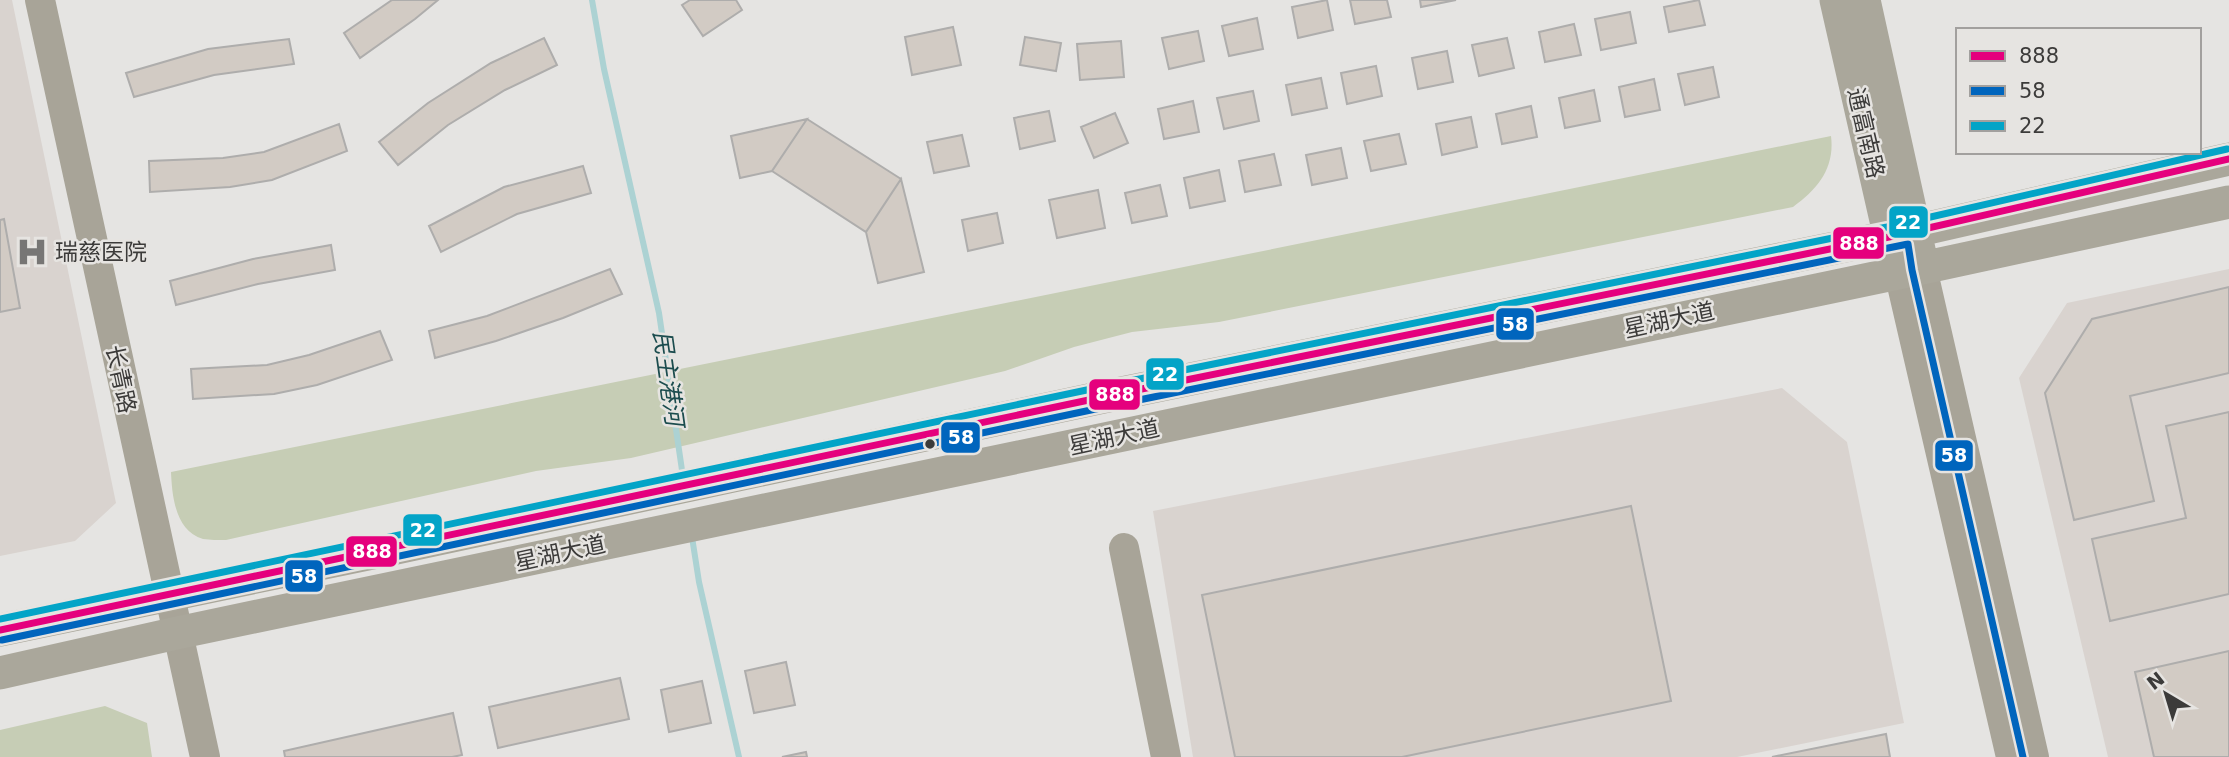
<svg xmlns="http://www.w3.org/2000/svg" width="2229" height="757" viewBox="0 0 2229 757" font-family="'DejaVu Sans','Noto Sans SC',sans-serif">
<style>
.built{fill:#d9d3cf}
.green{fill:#c6cdb5}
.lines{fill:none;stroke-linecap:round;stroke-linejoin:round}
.stream{stroke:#acd2d3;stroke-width:6}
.building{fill:#d2cbc4;stroke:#aeadac;stroke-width:2}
.secondary{stroke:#a8a498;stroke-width:30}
.primary{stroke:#aaa79b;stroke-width:33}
.bus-1-casing{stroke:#e6e4e1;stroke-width:12}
.bus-2-casing{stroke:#e6e4e1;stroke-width:12}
.bus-3-casing{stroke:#e6e4e1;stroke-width:12}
.bus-1{stroke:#e5007d;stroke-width:7}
.bus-2{stroke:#0065bd;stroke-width:7}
.bus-3{stroke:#03a4c7;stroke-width:7}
.bus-dot{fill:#3c3b3a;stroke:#e6e4e1;stroke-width:2.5}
.labels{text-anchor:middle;stroke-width:5;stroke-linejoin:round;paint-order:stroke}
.street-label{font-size:23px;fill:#3c3b3a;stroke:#e6e4e1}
.poi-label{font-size:23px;fill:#3c3b3a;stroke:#e6e4e1;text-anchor:start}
.water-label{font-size:24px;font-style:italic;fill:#1b4c4e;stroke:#e6e4e1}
.line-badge{stroke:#e6e4e1;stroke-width:2.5}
.badge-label{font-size:19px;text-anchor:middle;font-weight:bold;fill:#fff}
</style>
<rect width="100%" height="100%" fill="#e5e4e2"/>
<path class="built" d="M0 0H12L116 503 75 541 0 556Z
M2229 269V757H2108L2019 378 2067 303Z
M1782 388 1847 442 1904 723 1737 757H1193L1153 511Z"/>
<path class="green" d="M1831 136C1835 168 1818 189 1793 207L1219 322 1132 332 1074 347 1005 371 631 458 536 471 226 540C218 540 210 540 203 539 175 531 172 495 171 472Z
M105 706 147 723 152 757H0V730Z"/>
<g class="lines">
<path class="stream" d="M592 0 604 69 659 313 683 477
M692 537 699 582 739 757"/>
</g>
<path class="building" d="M392 0H438L415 19 360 58 344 33Z
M690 0H736L742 10 703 36 682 5Z
M1327 0 1333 30 1298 38 1292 7Z
M1350 0H1387L1391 17 1355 24Z
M1420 0H1456L1421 7Z
M1699 0 1705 25 1669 32 1664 7Z
M1630 12 1636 43 1601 50 1595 19Z
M1257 18 1263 49 1229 56 1222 26Z
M1574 24 1581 55 1545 62 1539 32Z
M953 27 961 65 912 75 905 37Z
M1198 31 1204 61 1169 69 1162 38Z
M1025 37 1061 43 1056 71 1020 65Z
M544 38 557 65 505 90 448 125 398 165 379 142 428 103 491 63Z
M1507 38 1514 68 1479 76 1472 45Z
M289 39 294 64 214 75 134 97 126 73 208 49Z
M1121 41 1124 77 1080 80 1077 44Z
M1447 51 1453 82 1418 89 1412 58Z
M1376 66 1382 96 1347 104 1341 73Z
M1713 67 1719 97 1685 105 1678 74Z
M1321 78 1327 108 1292 115 1286 85Z
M1654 79 1660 110 1625 117 1619 87Z
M1594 90 1600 121 1565 128 1559 98Z
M1253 91 1259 121 1224 129 1217 98Z
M1193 101 1199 132 1164 139 1158 109Z
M1531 106 1537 137 1502 144 1496 114Z
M1049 111 1055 141 1020 149 1014 118Z
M1115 113 1128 143 1094 158 1081 127Z
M1471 117 1477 147 1442 155 1436 124Z
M807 119 772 171 740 178 731 136Z
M807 119 901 179 866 232 772 171Z
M339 124 347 151 272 180 230 187 150 192 149 161 223 158 264 152Z
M1399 134 1406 164 1371 171 1364 141Z
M962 135 969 166 934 173 927 142Z
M1341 148 1347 178 1312 185 1306 155Z
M1274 154 1281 185 1245 192 1239 161Z
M583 166 591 193 517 214 441 252 429 226 504 187Z
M1219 170 1225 201 1190 208 1184 178Z
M901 179 924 272 878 283 866 232Z
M1160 185 1167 216 1132 223 1125 193Z
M1098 190 1105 228 1057 238 1049 200Z
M997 213 1003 243 968 251 962 220Z
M4 219 20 308 0 312V220Z
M331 245 335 270 258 284 176 305 170 281 253 259Z
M610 269 622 294 563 318 496 341 435 358 429 331 487 316Z
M2229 287V373L2130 396 2154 501 2074 520 2045 393 2092 319Z
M380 331 392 360 317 385 274 394 193 399 191 369 267 365 309 355Z
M2229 412V594L2110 621 2092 539 2186 518 2166 426Z
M1631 506 1671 701 1402 757H1235L1202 595Z
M2229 651V757H2154L2135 672Z
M786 662 795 705 754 713 745 671Z
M620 678 629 719 498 748 489 707Z
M702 681 711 723 669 732 661 690Z
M453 713 462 755 452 757H285L284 751Z
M1886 734 1890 757H1772Z
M806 752 807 757H782Z"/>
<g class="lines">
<path class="secondary" d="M40 0 205 757
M1922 268 2034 757
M1899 272 2011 757
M1124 548 1166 757"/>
<path class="primary" d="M1836 0 1895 260
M1864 0 1920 254
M0 630 382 551 1122 393 1889 237 2229 159
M0 673 177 633 1922 268 2229 202"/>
<defs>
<path id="bus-1" d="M0 630 1122 393 1889 237 2229 159"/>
<path id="bus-2" d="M2 640 1124 403 1908 244 1912 270 2023 757"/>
<path id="bus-3" d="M0 619 1120 383 1887 227 2227 149"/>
</defs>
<use href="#bus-1" class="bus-1-casing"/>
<use href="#bus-2" class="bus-2-casing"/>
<use href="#bus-3" class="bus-3-casing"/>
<use href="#bus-1" class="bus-1"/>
<use href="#bus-2" class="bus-2"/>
<use href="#bus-3" class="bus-3"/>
</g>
<defs>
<symbol id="hospital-bare" viewBox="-9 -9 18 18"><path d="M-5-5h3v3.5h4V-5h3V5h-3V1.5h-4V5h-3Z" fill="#777675" stroke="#e6e4e1" stroke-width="2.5" paint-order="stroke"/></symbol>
</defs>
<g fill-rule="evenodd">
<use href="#hospital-bare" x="10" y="230" width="44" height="44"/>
</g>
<circle class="bus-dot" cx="930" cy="444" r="6"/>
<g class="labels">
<g class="street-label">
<text transform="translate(1866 133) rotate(77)" y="8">通富南路</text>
<text transform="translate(1669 320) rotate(-12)" y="8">星湖大道</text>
<text transform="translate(121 379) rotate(78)" y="8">长青路</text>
<text transform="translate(1114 437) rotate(-12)" y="8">星湖大道</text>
<text transform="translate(560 553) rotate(-12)" y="8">星湖大道</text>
</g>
<g class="poi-label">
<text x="55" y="260">瑞慈医院</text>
</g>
<g class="water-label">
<text transform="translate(668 378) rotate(82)" y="8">民主港河</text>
</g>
</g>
<g class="line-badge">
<rect x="1888" y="205" width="41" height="34" rx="7" fill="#03a4c7"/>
<rect x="1832" y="226" width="53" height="34" rx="7" fill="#e5007d"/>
<rect x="1495" y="307" width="40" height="34" rx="7" fill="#0065bd"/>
<rect x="1145" y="357" width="40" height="34" rx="7" fill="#03a4c7"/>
<rect x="1088" y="378" width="53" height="33" rx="7" fill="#e5007d"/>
<rect x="940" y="421" width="41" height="33" rx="7" fill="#0065bd"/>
<rect x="1934" y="439" width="40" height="33" rx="7" fill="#0065bd"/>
<rect x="402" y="513" width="41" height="34" rx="7" fill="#03a4c7"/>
<rect x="345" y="535" width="53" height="33" rx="7" fill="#e5007d"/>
<rect x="284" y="559" width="40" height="34" rx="7" fill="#0065bd"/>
</g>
<g class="badge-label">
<text x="1908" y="229">22</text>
<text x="1859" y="250">888</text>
<text x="1515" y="331">58</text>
<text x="1165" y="381">22</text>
<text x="1115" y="401">888</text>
<text x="961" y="444">58</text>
<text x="1954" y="462">58</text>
<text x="423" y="537">22</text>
<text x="372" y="558">888</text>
<text x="304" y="583">58</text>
</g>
<rect x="1956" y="28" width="245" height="126" fill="#e6e4e1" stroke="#a2a09e" stroke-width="2"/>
<rect x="1970" y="51" width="35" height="10" fill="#e5007d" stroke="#a2a09e" stroke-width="2"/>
<text x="2019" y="63" font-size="21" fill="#3c3b3a">888</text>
<rect x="1970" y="86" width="35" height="10" fill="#0065bd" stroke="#a2a09e" stroke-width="2"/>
<text x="2019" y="98" font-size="21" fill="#3c3b3a">58</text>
<rect x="1970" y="121" width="35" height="10" fill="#03a4c7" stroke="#a2a09e" stroke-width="2"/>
<text x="2019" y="133" font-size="21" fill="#3c3b3a">22</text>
<g transform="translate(2166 694) rotate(322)" stroke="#e6e4e1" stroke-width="5" paint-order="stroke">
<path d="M0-5L12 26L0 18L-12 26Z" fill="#3c3b3a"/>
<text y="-10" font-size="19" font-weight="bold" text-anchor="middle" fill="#3c3b3a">N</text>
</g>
</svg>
